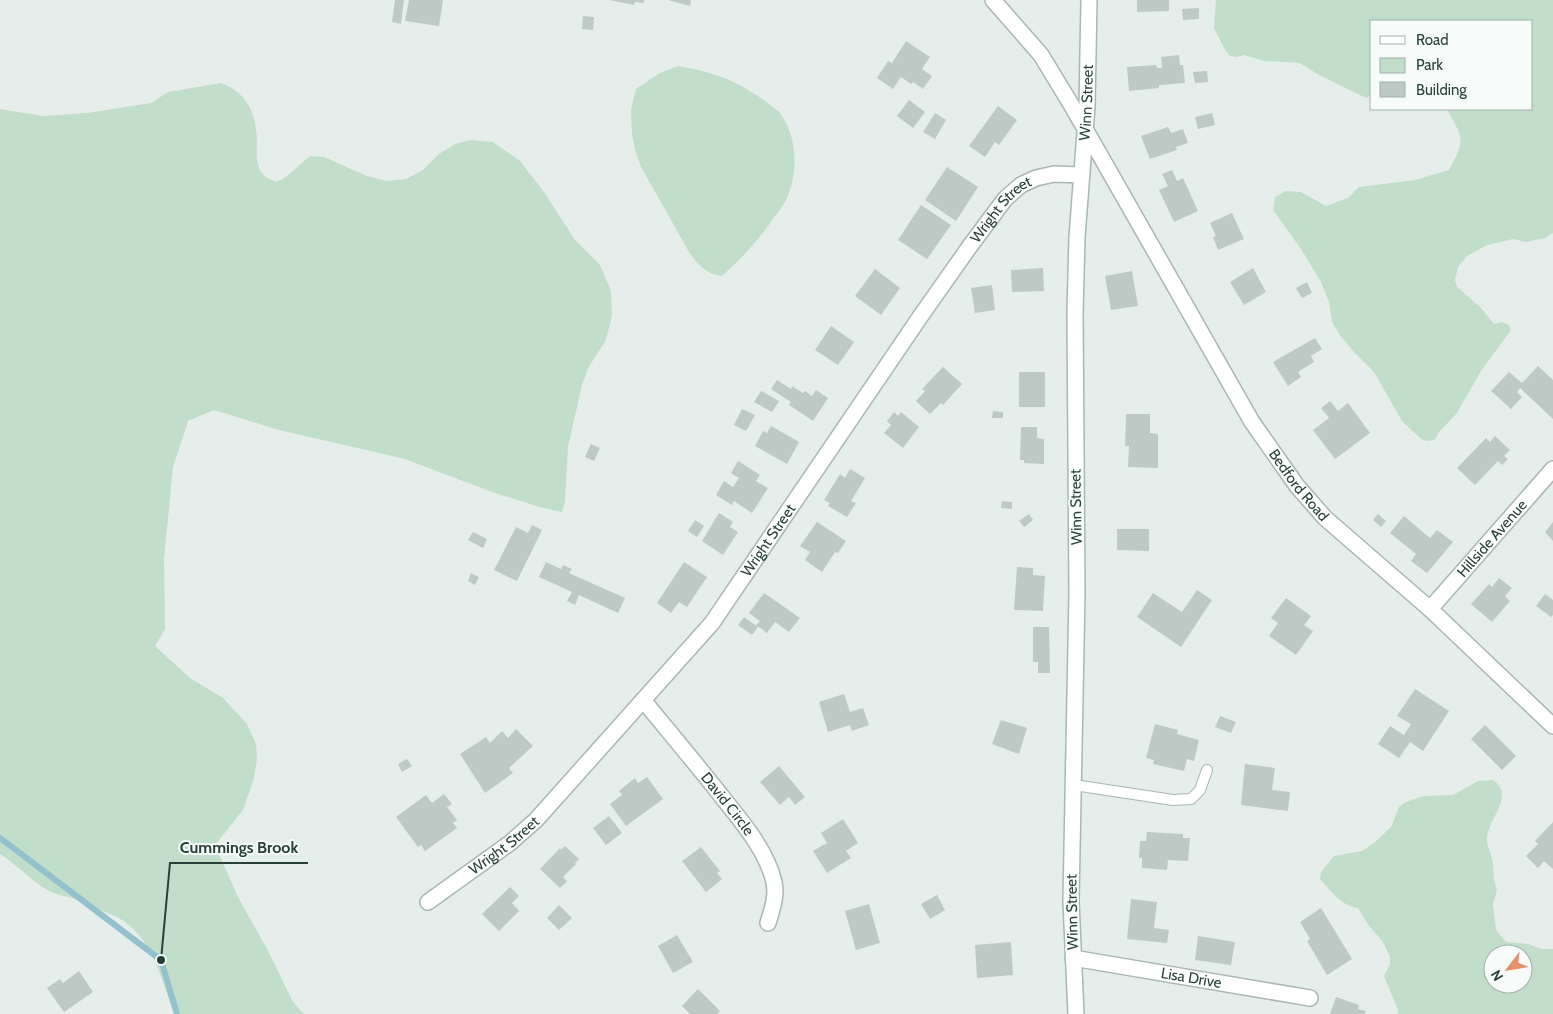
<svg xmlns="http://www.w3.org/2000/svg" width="1553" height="1014" viewBox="0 0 1553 1014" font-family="Cabin,sans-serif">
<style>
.green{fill:#c1deca;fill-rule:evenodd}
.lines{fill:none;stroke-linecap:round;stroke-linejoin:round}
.stream{stroke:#93c2cf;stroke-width:6}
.building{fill:#bcc9c4}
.service-casing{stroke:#a9b6b2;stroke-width:12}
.minor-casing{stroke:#a9b6b2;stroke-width:18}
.tertiary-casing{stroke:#a9b6b2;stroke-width:18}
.secondary-casing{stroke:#a5b9b3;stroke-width:18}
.service{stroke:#fff;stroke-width:10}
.minor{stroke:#fff;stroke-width:15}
.tertiary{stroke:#fff;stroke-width:15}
.secondary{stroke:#fff;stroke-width:15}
.labels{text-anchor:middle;stroke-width:4;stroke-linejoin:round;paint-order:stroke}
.street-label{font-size:15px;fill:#26403a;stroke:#f7fbf9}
.leader{fill:none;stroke:#26403a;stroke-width:2}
.callout-dot{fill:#26403a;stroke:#f7fbf9;stroke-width:2}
.callout-label{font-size:16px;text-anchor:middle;font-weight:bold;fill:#26403a;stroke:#f7fbf9;stroke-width:4;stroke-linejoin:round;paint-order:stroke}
</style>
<rect width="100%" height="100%" fill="#e6eeeb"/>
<path class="green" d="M1216 0H1553V233L1545 238 1526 242 1513 239 1487 245 1467 256 1458 267 1455 280 1457 287 1480 307 1494 324 1501 322 1508 324 1511 330 1481 371 1457 413 1439 432 1435 440 1428 441 1422 440 1402 421 1374 372 1354 352 1339 334 1332 322 1329 302 1321 282 1301 249 1273 210 1275 197 1286 191 1301 192 1326 206 1348 198 1359 187 1415 180 1449 170C1466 139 1463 139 1447 109H1532V21H1372V95L1366 98 1319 75 1300 63 1264 61 1244 55 1237 57 1230 56 1225 50 1214 28Z
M678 66C713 72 736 80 765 101 770 105 779 110 782 116 798 141 798 174 786 200 783 206 779 211 775 216 760 239 742 258 722 276 706 274 698 265 689 252L641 167 636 153 632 135 631 109 636 89 660 73Z
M221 83C248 93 256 114 257 141 257 148 256 158 258 165 260 174 268 179 277 182L287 176 310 156 324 157 367 176 386 181 406 179 423 170 439 154 455 144 470 140 493 142 520 161 544 192 575 240 600 265 611 291 612 315 606 340 588 368 582 385 568 447 565 502 562 512 543 508 492 492 405 459 279 430 214 410 188 421 173 467 164 559 165 629 155 646 190 678 223 698 247 724 256 744 257 759 254 778 243 810 215 845 238 897 266 947 293 1002 304 1014H174C161 977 151 930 110 914 98 909 87 904 75 899 67 896 60 896 53 893 33 883 19 866 0 854V109L43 116 87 113 151 103 168 92Z
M1493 780C1517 796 1486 820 1487 840 1487 847 1492 855 1493 863 1494 872 1493 881 1497 890L1493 904 1496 930 1506 942 1528 944 1542 949H1553V1014H1398V1010L1384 976 1390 964V957L1383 942 1369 926 1358 908C1341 906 1331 891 1320 879L1321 872 1334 856 1362 851 1374 843 1391 827 1399 807 1405 802 1424 796 1453 795 1478 781ZM1493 954H1523V984H1493Z"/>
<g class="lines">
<path class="stream" d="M0 838 161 960 177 1014"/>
</g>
<path class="building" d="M395 0H404L401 24 392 22Z
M409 0H443L439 26 405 21Z
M609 0H644V3L635 2 634 5Z
M668 0H691L690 6Z
M1137 0H1169V11L1137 12Z
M1199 8V19L1183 20 1182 9Z
M583 16 594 17 593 30 582 29Z
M906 41 930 57 922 69 932 76 923 89 913 82 911 84 901 77 893 89 877 78 888 61 892 63Z
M1179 55 1180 65H1183L1185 83 1159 85V88L1129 91 1127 67 1156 65 1157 68H1162L1161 57Z
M1207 71 1208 82 1195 83 1193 72Z
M909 100 925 112 913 128 897 116Z
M998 106 1017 120 999 145 995 142 985 157 969 146Z
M935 113 946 120 935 139 923 132Z
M1212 113 1215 125 1198 129 1195 117Z
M1168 127 1171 133 1183 129 1188 143 1176 147 1177 150 1150 159 1141 136Z
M947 167 978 187 956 221 925 200Z
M1172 170 1177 181 1183 178 1198 211 1174 222 1159 190 1168 186 1162 174Z
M921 205 951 225 927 259 898 240Z
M1232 213 1244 239 1218 250 1213 237 1216 236 1210 223Z
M1043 268 1044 291 1012 292 1011 270Z
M1253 268 1266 292 1244 305 1230 282Z
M875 269 900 288 881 315 855 296Z
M1132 271 1138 306 1111 310 1105 276Z
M1307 282 1312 293 1302 298 1296 288Z
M992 285 995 310 975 313 971 288Z
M831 326 854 342 838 365 815 350Z
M1315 338 1322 349 1311 356 1314 362 1298 372 1301 377 1288 386 1273 362Z
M1538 366 1553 380V419L1520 388 1517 392 1522 397 1511 409 1491 391 1509 372 1522 383Z
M943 367 962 384 943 405 941 403 930 414 916 401 925 391 922 389Z
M1019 372H1045V407H1019Z
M777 380 791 389 792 386 803 393 805 391 812 396 816 390 828 398 813 421 789 405 791 402 771 389Z
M761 391 779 401 772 412 754 402Z
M1330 401 1338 411 1348 403 1370 433 1335 459 1313 430 1329 418 1321 408Z
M742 409 755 415 746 431 734 425Z
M993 411 1003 412V418H992Z
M894 412 898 416 901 412 919 427 903 448 884 433 891 425 887 421Z
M1126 414H1150V433L1158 434V468L1128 467 1129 446H1125Z
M771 426 799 442 787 464 755 446 763 431 767 433Z
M1021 427H1037V438L1044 439V464L1024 463V460H1020Z
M1495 436 1510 450 1504 456 1508 459 1502 465 1498 461 1475 485 1457 468 1486 438 1490 442Z
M591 444 600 448 594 461 585 457Z
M738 461 760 475 756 481 768 488 752 513 734 501 732 505 716 495 724 481 733 487 739 478 731 473Z
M850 469 865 478 851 501 856 503 847 517 828 506 830 503 824 500 840 474 845 478Z
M1002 501 1012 502V509L1001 508Z
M719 513 733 522 730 527 738 532 723 555 702 541Z
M1029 514 1033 520 1024 527 1019 521Z
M1378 514 1386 521 1381 527 1373 520Z
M1404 516 1430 538 1437 530 1453 542 1427 573 1411 561 1416 554 1390 533Z
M695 520 704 526 697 537 688 531Z
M817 522 846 541 838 553 835 552 822 572 805 560 810 552 800 546Z
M1553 522V541L1545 532Z
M532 525 542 530 517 581 494 570 516 527 528 533Z
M1117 529H1149V551L1117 550Z
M473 532 487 539 483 548 468 540Z
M546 562 561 569 563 565 572 569 569 573 625 598 618 613 579 595 575 605 567 601 572 592 539 577Z
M684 562 707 577 687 607 679 602 671 613 657 603Z
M1017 567 1033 568V575L1045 576 1043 611 1014 610Z
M471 573 479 577 475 585 468 581Z
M1499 578 1512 588 1505 596 1510 601 1492 622 1471 604 1489 584 1492 587Z
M1197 590 1212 600 1181 647 1137 617 1153 593 1182 612Z
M764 593 800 618 789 632 775 622 767 633 756 625 760 621 749 613Z
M1545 594 1553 600V615L1551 617 1536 606Z
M1286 598 1311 616 1304 625 1313 631 1296 655 1269 636 1278 623 1271 618Z
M744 617 758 627 752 635 738 625Z
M1033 627H1049L1050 673H1038V662H1033Z
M1415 689 1449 711 1423 751 1410 742 1399 758 1378 744 1390 726 1404 735 1411 724 1397 716Z
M844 694 850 712 863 708 869 725 852 731 850 725 828 732 819 702Z
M1220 716 1236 722 1231 733 1215 727Z
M1001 720 1027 728 1019 754 992 744Z
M1155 724 1178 730 1177 734 1199 740 1194 761 1187 759 1184 771 1153 764 1154 760 1146 758Z
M1485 725 1516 756 1502 770 1471 739Z
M516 729 533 746 509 768 513 773 485 793 460 754 486 737 490 743 502 731 508 738Z
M407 759 412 766 402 772 398 764Z
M1245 764 1275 768 1272 790 1290 792 1288 811 1241 805Z
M779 766 805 797 795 805 789 797 780 805 760 782Z
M647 777 663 799 626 826 610 804 622 795 619 791 635 778 638 783Z
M444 794 452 804 447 807 457 820 453 823 457 828 425 851 421 845 418 847 396 817 426 795 432 803Z
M609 816 622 833 606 845 593 828Z
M843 819 858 843 846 851 851 858 827 873 813 851 827 843 821 833Z
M1553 822V869L1544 861 1538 868 1526 856 1538 844 1535 841Z
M1147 832 1183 834V838H1190L1188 861 1168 860 1167 870 1142 868V858H1139L1140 841H1146Z
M565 846 579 859 575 863 576 864 563 877 567 881 560 888 540 869 560 848 561 850Z
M701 847 720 871 717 873 722 879 706 892 682 861Z
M510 887 519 896 512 903 519 911 499 931 482 914Z
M937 895 945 910 930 919 921 904Z
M1131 899 1157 902 1154 928 1169 930 1167 943 1127 939Z
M869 904 880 943 856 950 845 911Z
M559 905 572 918 559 930 547 918Z
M1321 908 1352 959 1327 975 1307 941 1310 939 1300 922Z
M677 935 693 962 673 973 658 946Z
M1198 936 1235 942 1231 965 1195 960Z
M1011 942 1013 975 977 978 975 945Z
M79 971 93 992 64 1012 47 988 60 979 63 983Z
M698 989 720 1011 717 1014H690L682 1006Z
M1336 997 1359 1005 1358 1009 1366 1011 1365 1014H1330Z"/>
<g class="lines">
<defs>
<path id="service" d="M1074 785 1173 800 1191 799 1200 790 1207 770"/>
<g id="minor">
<path id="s1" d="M1430 609 1553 469"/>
<path id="s2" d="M643 700C670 733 697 765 723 798 742 822 767 851 774 882 777 897 772 909 768 923"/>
<path id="s3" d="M428 902 510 843 536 820 712 623 920 317 970 246 1005 199 1021 185 1036 178 1054 174 1081 175"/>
<path id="s4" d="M1073 958 1310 998"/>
</g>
<g id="tertiary">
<path id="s5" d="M993 0 1041 55 1072 106 1252 422 1297 486 1325 518 1430 609 1553 726"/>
</g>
<g id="secondary">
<path id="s6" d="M1076 1014 1071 901 1077 593 1075 313 1077 237 1087 106 1089 0"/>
</g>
</defs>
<use href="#service" class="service-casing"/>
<use href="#minor" class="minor-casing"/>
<use href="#tertiary" class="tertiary-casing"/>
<use href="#secondary" class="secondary-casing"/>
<use href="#service" class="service"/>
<use href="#minor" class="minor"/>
<use href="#tertiary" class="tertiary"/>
<use href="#secondary" class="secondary"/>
</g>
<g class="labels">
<g class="street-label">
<text dy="5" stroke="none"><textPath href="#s6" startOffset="912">Winn Street</textPath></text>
<text dy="5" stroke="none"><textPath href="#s3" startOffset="905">Wright Street</textPath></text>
<text dy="5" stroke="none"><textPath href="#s5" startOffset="575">Bedford Road</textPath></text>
<text transform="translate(1076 507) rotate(-91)" y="5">Winn Street</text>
<text dy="5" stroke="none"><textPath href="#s1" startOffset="94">Hillside Avenue</textPath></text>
<text dy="5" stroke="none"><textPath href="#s3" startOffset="500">Wright Street</textPath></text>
<text dy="5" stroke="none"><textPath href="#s2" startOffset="134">David Circle</textPath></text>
<text dy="5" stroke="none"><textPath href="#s3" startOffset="95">Wright Street</textPath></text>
<text transform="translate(1072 912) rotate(-91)" y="5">Winn Street</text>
<text dy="5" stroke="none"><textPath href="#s4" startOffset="120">Lisa Drive</textPath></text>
</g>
</g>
<path class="leader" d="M161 960L170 863H308"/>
<circle class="callout-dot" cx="161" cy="960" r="5"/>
<g class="callout-label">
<text x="239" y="853">Cummings Brook</text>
</g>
<rect x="1370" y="20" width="162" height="90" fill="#f7fbf9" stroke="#a3b0ad"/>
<rect x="1380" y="36" width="25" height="8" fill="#ffffff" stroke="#a3b0ad"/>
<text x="1416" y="45" font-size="15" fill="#26403a">Road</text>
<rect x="1380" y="58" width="25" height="15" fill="#c1deca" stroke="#a3b0ad"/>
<text x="1416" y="70" font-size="15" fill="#26403a">Park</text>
<rect x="1380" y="82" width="25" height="15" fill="#bcc9c4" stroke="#a3b0ad"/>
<text x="1416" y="95" font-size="15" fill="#26403a">Building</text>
<g transform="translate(1508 969) rotate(239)"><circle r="24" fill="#f7fbf9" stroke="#a3b0ad"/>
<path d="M0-4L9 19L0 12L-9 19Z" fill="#e99069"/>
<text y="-8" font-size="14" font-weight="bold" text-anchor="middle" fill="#26403a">N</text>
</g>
</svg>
